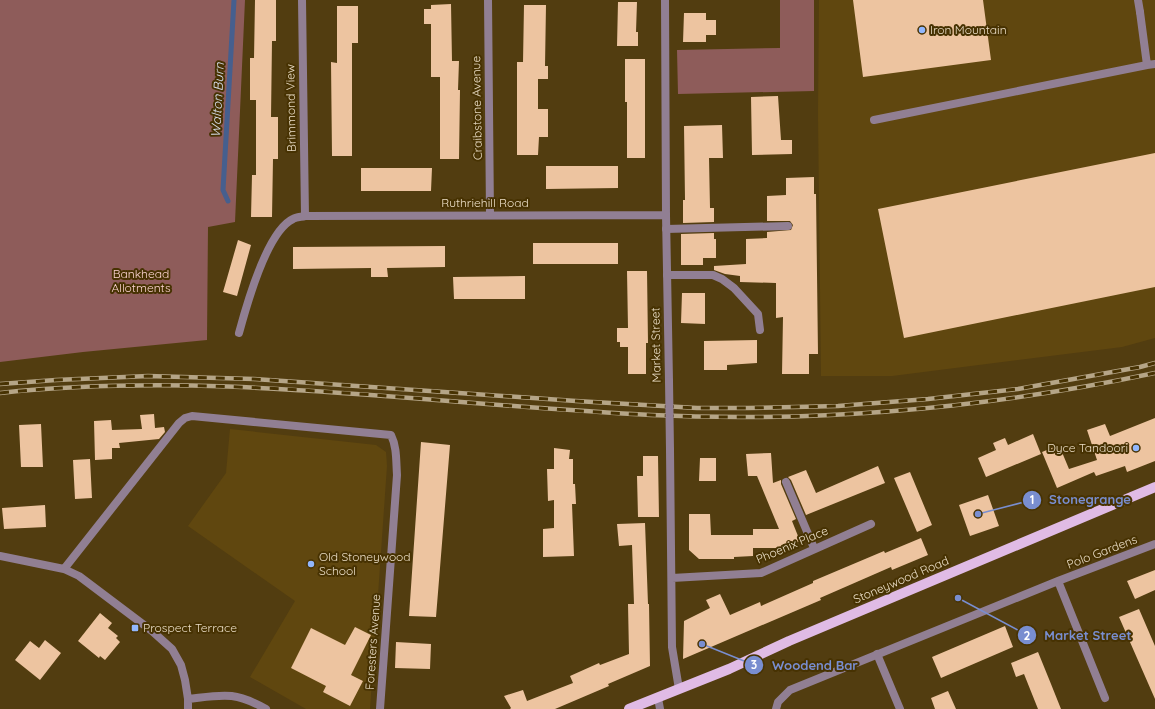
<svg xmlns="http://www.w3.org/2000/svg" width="1155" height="709" viewBox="0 0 1155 709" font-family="Quicksand,sans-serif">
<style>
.built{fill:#60470f}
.green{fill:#8e5c5a}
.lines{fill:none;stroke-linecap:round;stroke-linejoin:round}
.stream{stroke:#465f8e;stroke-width:5}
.building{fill:#edc4a0}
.service{stroke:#917f93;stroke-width:8}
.minor{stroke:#917f93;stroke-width:8}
.primary{stroke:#e0bbe5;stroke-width:10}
.rail-casing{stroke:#b5a587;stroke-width:4.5}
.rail{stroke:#473202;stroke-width:3;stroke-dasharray:9;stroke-linecap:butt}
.minor-bridge{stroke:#917f93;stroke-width:8}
.poi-dot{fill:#92b7fd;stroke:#473202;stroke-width:1.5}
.labels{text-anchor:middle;stroke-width:4;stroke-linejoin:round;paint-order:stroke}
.poi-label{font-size:12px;fill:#eaddc6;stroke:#473202;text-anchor:start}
.street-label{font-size:12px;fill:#eaddc6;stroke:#473202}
.park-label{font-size:12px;fill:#fbd3d1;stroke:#473202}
.water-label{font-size:13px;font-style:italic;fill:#dbe3f2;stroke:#473202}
.leader{fill:none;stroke:#798ed0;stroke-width:1.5}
.callout-dot{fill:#798ed0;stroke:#473202;stroke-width:1.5}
.mark-label{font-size:12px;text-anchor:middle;font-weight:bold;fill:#fff}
.callout-label{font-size:13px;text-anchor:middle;font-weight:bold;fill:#798ed0;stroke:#473202;stroke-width:4;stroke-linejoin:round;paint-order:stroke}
</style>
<rect width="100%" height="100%" fill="#523d10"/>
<path class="built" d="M819 0H1155V338L1122 347 892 376H821L818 113Z
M230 429 376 445 386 452 387 466 370 709H306L250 677 295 601 188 526 226 473Z"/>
<path class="green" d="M0 0H245L235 222 208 227 207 340 83 352 0 362Z
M780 0H814V91L678 94 677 50 780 48Z"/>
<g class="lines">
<path class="stream" d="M228 201 223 190 234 0"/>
</g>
<path class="building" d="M255 0H276V41H272L271 117H278V159H273L272 217H251L252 175H256V100H250V58H254Z
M853 0H983L991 60 863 77Z
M618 2H637L636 32H638V46H617Z
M451 4 452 61H459L458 90H460L459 159H440V77H431V24H424V9H431V5Z
M524 5H546L545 66H548V79H538V109H548V137H539L538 155H517V62H523Z
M337 6H358V43H352V156H332L331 62 337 63Z
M684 13H706V20H716V35H706V42H683Z
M625 59H645V158H627V102H625Z
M778 96 781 140H792V154L752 155 751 97Z
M722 125 723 158H709L710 208H714V222L683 223V200H685L684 126Z
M1155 153V287L904 338 878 209Z
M546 166H618V188L546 189Z
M361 168H432L431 191H361Z
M814 177V194H816L818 354H809V374H782L783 317 776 318V283L740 282V276L725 274 714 270V266L746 264V239L767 238V232L791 230 793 225 790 221H767V196L786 195V178Z
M714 233V239H716V258H703V265H681V234Z
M238 240 251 245 237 296 223 292Z
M533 243H618V264H533Z
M445 246V267L387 268 388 277H371V268L293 269V247Z
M627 271H647L648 343H646V374H628V347H620V342H617V328H628Z
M525 276V299H454L453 277Z
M682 293H705V324L681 323Z
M757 340V363L727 365V370H704V341Z
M154 414 155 428 164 427 165 432 159 439 119 443 120 448H112V459L95 460 94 421 111 420 112 430 142 429 140 415Z
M1155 418V461L1127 472 1125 466 1096 476 1094 472 1057 488 1042 452 1059 445 1069 469 1097 460 1087 430 1105 424 1110 436Z
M41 424 43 467H21L19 425Z
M1033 434 1041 454 986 477 978 458 996 450 993 443 1005 438 1008 445Z
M421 442 450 445 436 617 409 616Z
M554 448 570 450 569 459H573V484H575L576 504H572L574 556 543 557V529L554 528V500L548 501 547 469H554Z
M771 453 773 483 781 480V484L796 519 792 521 800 541 783 548H753V556L734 557V559H699L689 550V514H710L711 535H753V529H779L757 476H748L746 454Z
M643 456H658L659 517H638L637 476H643Z
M700 458H716V481H699Z
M90 459 92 498 75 499 73 460Z
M878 466 885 483 806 515 791 480 788 477 806 470 816 493Z
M910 472 932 525 917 532 894 478Z
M988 495 999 526 970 536 959 505Z
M45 505 46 527 4 529 2 508Z
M645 523 648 604H649L650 666 608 684 609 686 555 709H510L511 708 504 696 523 690 527 701 573 683 570 676 599 663 600 665 629 654 628 604H634L632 545 619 546 617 524Z
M921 538 928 555 892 570 891 567 820 598 821 600 683 659 684 621 710 608 706 600 720 594 730 615 760 602 761 606 813 583V581L884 551 885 553Z
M1155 570V590L1135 599 1127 581Z
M1139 609 1155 646V699L1119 617Z
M100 613 112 623 108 628 118 636 116 638 120 642 105 660 100 656 99 658 78 641Z
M1005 626 1013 647 941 678 932 657Z
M355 627 371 635 351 675 363 681 350 706 323 692 326 686 291 668 311 628 345 645Z
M45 640 61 653 40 680 15 660 30 641 39 648Z
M396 642 431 644 430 669 395 668Z
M1038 652 1051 684 1061 709H1038L1024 674 1016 677 1011 663Z
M948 691 956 709H935L931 698Z"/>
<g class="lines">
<path class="service" d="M1140 12 1147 65 1155 64
M874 120 1147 65
M666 229 788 226
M667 275H713L722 279 734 288 758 314 760 330
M239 333C246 307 267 231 293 219 296 217 301 217 305 216"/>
<path class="minor" d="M302 0 305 216 666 215
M488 0 490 215
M665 0 666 215 669 381
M1138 0 1140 12
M670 450 672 647 679 689
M786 482 814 548
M0 556 64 569 79 576 152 631 172 649 181 665 185 680 188 699V709
M64 569 179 423 185 418 192 416 391 435C397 447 396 461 397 475L380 709
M672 578 761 573 871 524
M1058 581 1105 698
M877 654 900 709
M658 698 660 709
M188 699C223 695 234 691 266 709
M776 709 778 702 790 690 1058 581 1155 544"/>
<path class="primary" d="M629 709 729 669 789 641 1155 487"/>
<defs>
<path id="rail" d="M0 384 56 380 148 376 254 379 576 401 697 408H748L838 406 928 399 1018 389 1140 367 1155 363
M0 393C218 370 434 405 651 415 820 423 989 408 1155 373"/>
</defs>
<use href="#rail" class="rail-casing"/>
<use href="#rail" class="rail"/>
<path class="minor-bridge" d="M669 381 670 450"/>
</g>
<g class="poi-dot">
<circle cx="922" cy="30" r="4"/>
<circle cx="1136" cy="448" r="4"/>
<circle cx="311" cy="564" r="4"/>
<rect x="131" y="624" width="8" height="8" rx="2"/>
</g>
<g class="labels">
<g class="poi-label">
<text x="930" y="34">Iron Mountain</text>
<text x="1128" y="452" text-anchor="end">Dyce Tandoori</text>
<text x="319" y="561">Old Stoneywood<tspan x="319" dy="14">School</tspan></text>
<text x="143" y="632">Prospect Terrace</text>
</g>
<g class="street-label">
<text transform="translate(291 108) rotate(-91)" y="4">Brimmond View</text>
<text transform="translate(477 108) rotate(-91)" y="4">Craibstone Avenue</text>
<text x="485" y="207">Ruthriehill Road</text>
<text transform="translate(656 345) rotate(-91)" y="4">Market Street</text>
<text transform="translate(792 545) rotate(-23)" y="4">Phoenix Place</text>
<text transform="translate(1102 552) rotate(-21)" y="4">Polo Gardens</text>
<text transform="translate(901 580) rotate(-23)" y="4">Stoneywood Road</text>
<text transform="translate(373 642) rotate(-86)" y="4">Foresters Avenue</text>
</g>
<g class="park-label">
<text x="141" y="278">Bankhead<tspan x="141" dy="14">Allotments</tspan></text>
</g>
<g class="water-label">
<text transform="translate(217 100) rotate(-87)" y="5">Walton Burn</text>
</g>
</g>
<path class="leader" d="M978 514L1032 500M958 598L1027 635M702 644L754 665"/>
<g class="callout-dot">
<circle cx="978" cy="514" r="4"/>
<circle cx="958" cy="598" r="4"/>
<circle cx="702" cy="644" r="4"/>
<circle cx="1032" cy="500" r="10"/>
<circle cx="1027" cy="635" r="10"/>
<circle cx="754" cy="665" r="10"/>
</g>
<g class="mark-label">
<text x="1032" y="504">1</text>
<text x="1027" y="640">2</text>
<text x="754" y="669">3</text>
</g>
<g class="callout-label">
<text x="1090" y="504">Stonegrange</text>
<text x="1088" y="640">Market Street</text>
<text x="815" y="670">Woodend Bar</text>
</g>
</svg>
